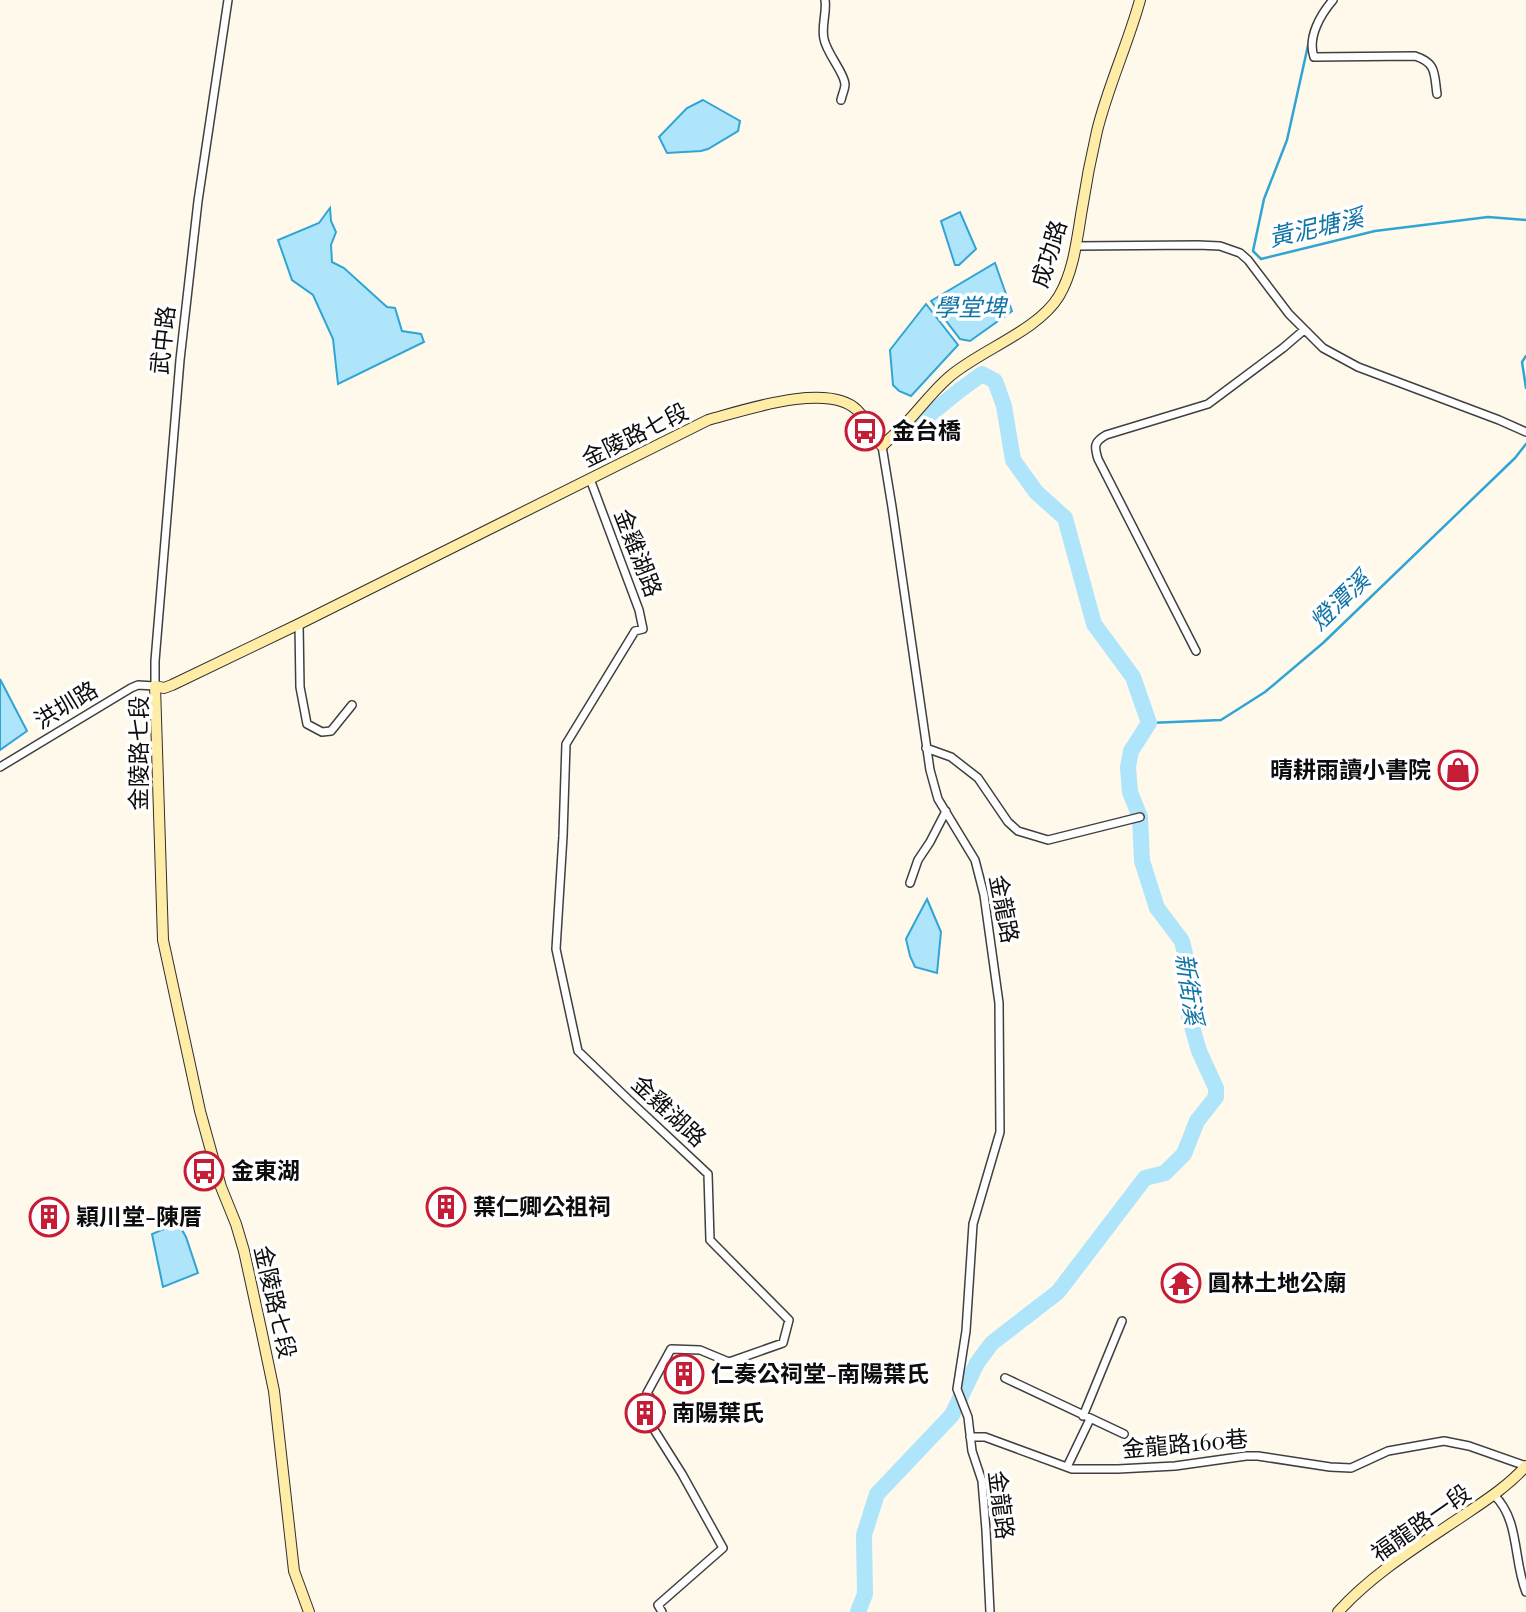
<svg xmlns="http://www.w3.org/2000/svg" width="1526" height="1612" viewBox="0 0 1526 1612" font-family="'Playfair Display','Noto Sans TC',serif">
<style>
.water{fill:#aee5fa;stroke:#30a5d5;stroke-width:2}
.lines{fill:none;stroke-linecap:round;stroke-linejoin:round}
.stream{stroke:#30a5d5;stroke-width:2.5}
.river{stroke:#aee5fa;stroke-width:16}
.street-casing{stroke:#404040;stroke-width:10}
.secondary-casing{stroke:#2f2f2f;stroke-width:12}
.street{stroke:#fff;stroke-width:7}
.secondary{stroke:#ffeca7;stroke-width:10}
.labels{text-anchor:middle;stroke-width:7;stroke-linejoin:round;paint-order:stroke}
.street-label{font-size:23px;fill:#0d0d0d;stroke:#fff}
.poi-label{font-size:23px;font-weight:bold;fill:#0d0d0d;stroke:#fff;text-anchor:start}
.water-label{font-size:24px;font-style:italic;fill:#0f73a6;stroke:#fff}
</style>
<rect width="100%" height="100%" fill="#fff9ec"/>
<path class="water" d="M703 100 740 121 738 131 708 149 701 151 667 153 659 137 687 108Z
M330 208 331 221 336 232 331 245 332 262 344 268 387 307 395 308 402 331 421 334 424 342 338 384 333 339 313 295 292 280 278 240 319 223Z
M960 212 976 249 959 265H955L941 221Z
M995 263 1012 311 970 341 960 339 931 301Z
M926 304 958 345 911 396 899 391 893 385 890 350Z
M0 679 27 731 0 750Z
M927 899 941 932 937 973 915 967 910 956 906 939Z
M178 1223 186 1237 198 1273 163 1287 152 1234Z"/>
<g class="lines">
<path class="stream" d="M1309 41 1287 140 1264 199 1253 251 1261 259 1375 231 1488 217 1526 220
M1526 356 1522 362 1526 388
M1149 723 1221 720 1265 692 1323 643 1515 458 1526 444"/>
<path class="river" d="M858 1612 865 1594 864 1535 877 1494 952 1415 977 1363 992 1343 1058 1292 1145 1178 1165 1173 1184 1154 1197 1121 1216 1097V1088L1199 1051 1189 1016 1191 980 1182 941 1157 908 1142 861 1140 817 1130 792 1128 767 1131 751 1149 723 1133 677 1094 624 1065 518 1036 492 1013 460 1004 406 995 381 982 374 960 390 918 424"/>
<defs>
<path id="street" d="M825 0C827 13 821 26 824 39 827 54 844 72 845 84 845 89 842 95 841 100
M1333 0C1321 14 1307 37 1314 57L1415 56C1437 63 1434 74 1437 94
M1076 246 1198 245 1220 246 1240 253 1248 260 1289 314 1323 348 1358 367 1499 420 1526 432
M882 446 892 507 930 770 938 799 975 860 984 895 999 1003 1000 1132 973 1224 966 1331 957 1389 968 1417 972 1451 982 1481 986 1530 990 1612
M590 479 639 610 643 629 635 631 566 744 563 836 556 949 578 1051 630 1101 708 1174 710 1240 789 1320 783 1343 729 1362 700 1350 671 1349 647 1393 661 1412 653 1428 682 1474 723 1548 658 1605 662 1612
M299 624 300 687 307 724 322 732 331 731 352 705
M1196 651 1098 459C1094 446 1094 442 1106 435L1208 404 1283 348 1304 330
M926 748 951 757 978 778 1008 822 1018 831 1048 840 1140 817
M0 767 131 688 138 685 155 686V661L180 360 198 201 228 0
M910 883 918 860 930 842 946 811
M1005 1378 1124 1434
M1083 1416 1122 1321
M970 1437H985L1072 1469H1118L1175 1466 1246 1456H1258L1330 1467 1351 1468 1388 1451 1444 1441 1469 1446 1526 1466
M1067 1467 1090 1419
M1494 1495C1520 1520 1513 1560 1526 1592"/>
<path id="secondary" d="M309 1612 294 1571 274 1391 261 1329 244 1251 236 1224 221 1187 200 1111 163 940 155 686 164 688 172 685 299 624 708 420C742 411 828 381 857 410 867 420 873 434 882 446 891 437 901 429 909 420 922 406 934 390 949 377 980 350 1038 331 1059 296 1074 271 1077 238 1082 209 1086 183 1091 157 1097 131 1108 86 1128 44 1140 0
M1338 1612C1374 1572 1423 1543 1467 1513 1488 1499 1509 1485 1526 1466"/>
</defs>
<use href="#street" class="street-casing"/>
<use href="#secondary" class="secondary-casing"/>
<use href="#street" class="street"/>
<use href="#secondary" class="secondary"/>
</g>
<defs>
<symbol id="bus-ring" viewBox="-11 -11 22 22"><circle r="9.5" fill="#fff" stroke="#c51d36" stroke-width="1.5"/><path d="M-5-6H5V4H4V6H2V4H-2V6H-4V4H-5ZM-3.5-4V0h7V-4ZM-3.5 1.2v1.5H-2V1.2ZM2 1.2v1.5H3.5V1.2Z" fill="#c51d36"/></symbol>
<symbol id="shop-ring" viewBox="-11 -11 22 22"><circle r="9.5" fill="#fff" stroke="#c51d36" stroke-width="1.5"/><path d="M-5-2.5h2.3a2.7 3.5 0 0 1 5.4 0H5L5.5 6h-11ZM-1.5-2.5h3a1.5 2.3 0 0 0-3 0Z" fill="#c51d36"/></symbol>
<symbol id="building-ring" viewBox="-11 -11 22 22"><circle r="9.5" fill="#fff" stroke="#c51d36" stroke-width="1.5"/><path d="M-4-6H4V6H1V3H-1V6H-4ZM-2.5-4.3h1.7v1.8h-1.7ZM.8-4.3h1.7v1.8H.8ZM-2.5-1h1.7V.8h-1.7ZM.8-1h1.7V.8H.8Z" fill="#c51d36"/></symbol>
<symbol id="temple-ring" viewBox="-11 -11 22 22"><circle r="9.5" fill="#fff" stroke="#c51d36" stroke-width="1.5"/><path d="M0-6L5-2H3V0L6.5 2.5H4V6H1.5V3h-3V6H-4V2.5H-6.5L-3 0V-2H-5Z" fill="#c51d36"/></symbol>
</defs>
<g fill-rule="evenodd">
<use href="#bus-ring" x="843" y="409" width="44" height="44"/>
<use href="#shop-ring" x="1436" y="748" width="44" height="44"/>
<use href="#bus-ring" x="182" y="1149" width="44" height="44"/>
<use href="#building-ring" x="424" y="1185" width="44" height="44"/>
<use href="#building-ring" x="27" y="1195" width="44" height="44"/>
<use href="#temple-ring" x="1159" y="1261" width="44" height="44"/>
<use href="#building-ring" x="662" y="1352" width="44" height="44"/>
<use href="#building-ring" x="623" y="1391" width="44" height="44"/>
</g>
<g class="labels">
<g class="street-label">
<text transform="translate(1049 254) rotate(-73)" y="8">成功路</text>
<text transform="translate(163 340) rotate(-84)" y="8">武中路</text>
<text transform="translate(635 435) rotate(-26)" y="8">金陵路七段</text>
<text transform="translate(638 553) rotate(69)" y="8">金雞湖路</text>
<text transform="translate(66 705) rotate(-31)" y="8">洪圳路</text>
<text transform="translate(139 753) rotate(-90)" y="8">金陵路七段</text>
<text transform="translate(1004 909) rotate(79)" y="8">金龍路</text>
<text transform="translate(669 1111) rotate(43)" y="8">金雞湖路</text>
<text transform="translate(275 1302) rotate(77)" y="8">金陵路七段</text>
<text transform="translate(1185 1444) rotate(-5)" y="8">金龍路160巷</text>
<text transform="translate(1001 1505) rotate(83)" y="8">金龍路</text>
<text transform="translate(1421 1523) rotate(-35)" y="8">福龍路一段</text>
</g>
<g class="poi-label">
<text x="892" y="439">金台橋</text>
<text x="1431" y="778" text-anchor="end">晴耕雨讀小書院</text>
<text x="231" y="1179">金東湖</text>
<text x="473" y="1215">葉仁卿公祖祠</text>
<text x="76" y="1225">穎川堂-陳厝</text>
<text x="1208" y="1291">圓林土地公廟</text>
<text x="711" y="1382">仁奏公祠堂-南陽葉氏</text>
<text x="672" y="1421">南陽葉氏</text>
</g>
<g class="water-label">
<text transform="translate(1316 228) rotate(-13)" y="8">黃泥塘溪</text>
<text x="970" y="316">學堂埤</text>
<text transform="translate(1340 601) rotate(-44)" y="8">燈潭溪</text>
<text transform="translate(1189 989) rotate(82)" y="8">新街溪</text>
</g>
</g>
</svg>
